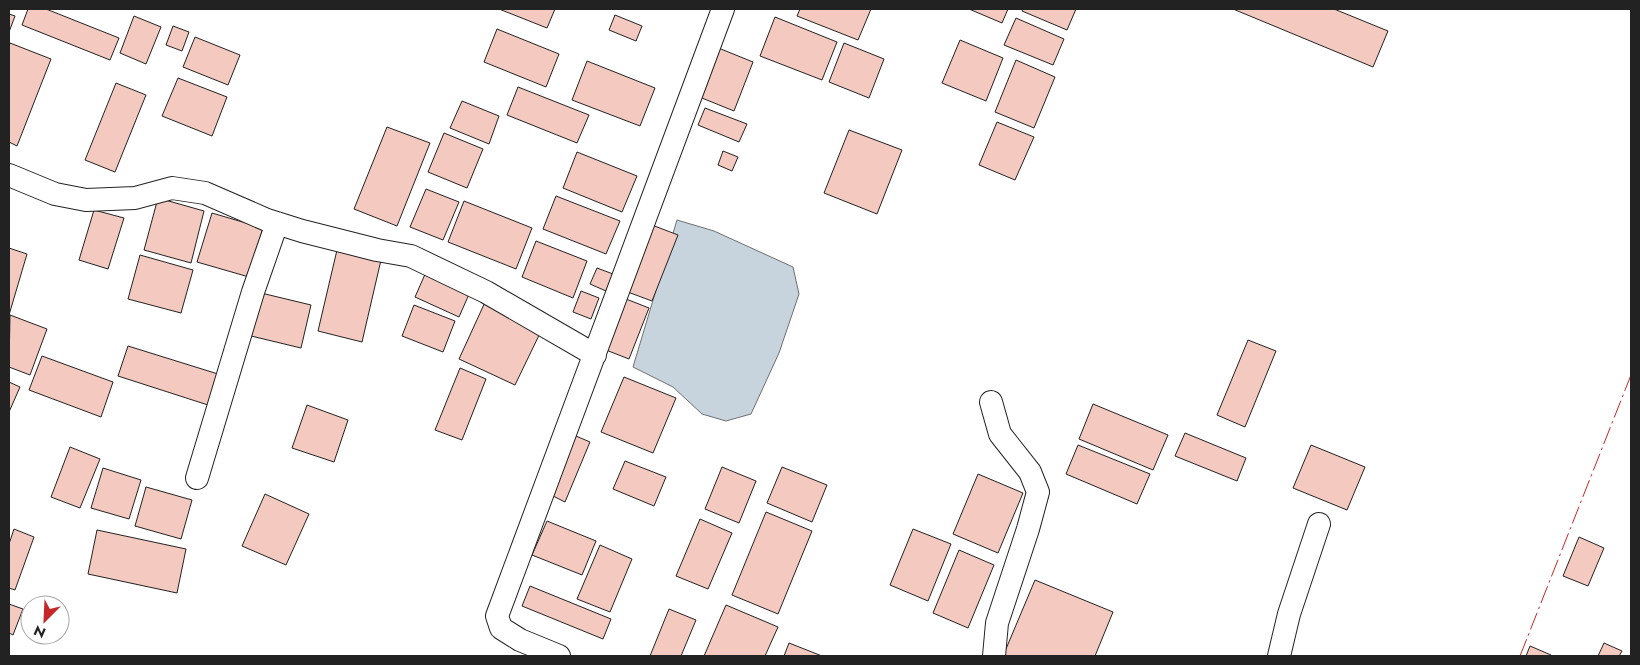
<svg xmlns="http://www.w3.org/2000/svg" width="1640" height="665" viewBox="0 0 1640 665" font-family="Jost,sans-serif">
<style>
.water{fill:#c7d3dd;stroke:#6f6f6f}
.building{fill:#f3c9c0;stroke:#222}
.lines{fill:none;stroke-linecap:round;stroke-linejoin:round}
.minor-casing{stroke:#222;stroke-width:24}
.minor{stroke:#fff;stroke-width:22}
.power{stroke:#c62828;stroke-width:1;stroke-dasharray:18 4 2.5 4;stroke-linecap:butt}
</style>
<rect width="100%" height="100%" fill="#fff"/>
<path class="water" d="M677 220 714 231 793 267 799 294 779 353 751 414 726 421 702 414 673 387 633 367Z"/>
<path class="building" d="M28 9H46L119 38 110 60 22 25Z
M499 9H555L547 28Z
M800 9H871L858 40 797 16Z
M969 9H1008L1002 23Z
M1023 9H1076L1067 30 1022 11Z
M1233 9H1334L1388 31 1373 67Z
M9 14 15 16 9 32Z
M615 15 642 26 636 41 609 30Z
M134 16 161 27 146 64 120 53Z
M775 17 837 42 822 80 760 56Z
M1016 18 1064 39 1053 65 1004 45Z
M173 26 189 32 182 51 166 45Z
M497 29 559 54 546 87 484 62Z
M195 37 240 55 228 85 183 67Z
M960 40 1003 58 986 101 942 83Z
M10 43 51 59 17 146 9 142V47Z
M844 43 884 59 869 98 829 82Z
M716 47 753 62 734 111 697 96Z
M1016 60 1055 77 1034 128 995 112Z
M587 61 655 88 640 126 572 100Z
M178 78 227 97 212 136 162 116Z
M116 83 146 95 115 172 85 160Z
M518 87 589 115 577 143 507 115Z
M462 101 499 116 489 144 450 128Z
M705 108 747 124 739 142 698 125Z
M997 122 1034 137 1015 180 979 165Z
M387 127 430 143 397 226 354 209Z
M849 130 902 150 877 214 824 193Z
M444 133 483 149 467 188 428 172Z
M723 151 738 157 732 171 718 165Z
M577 152 637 176 622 212 563 188Z
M426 189 459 202 443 240 410 227Z
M556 196 620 221 606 254 543 229Z
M158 198 204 211 191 263 144 250Z
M464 201 532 228 516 269 448 242Z
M94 210 124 218 108 269 79 260Z
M212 213 263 228 249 277 197 262Z
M652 225 678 235 652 301 625 291Z
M536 241 587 261 573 298 522 277Z
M9 248 27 254 9 315Z
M337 250 381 260 362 342 318 331Z
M140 255 193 270 181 313 128 299Z
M597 268 613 274 606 291 590 284Z
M426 272 470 292 459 317 415 297Z
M581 291 599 298 591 319 573 312Z
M257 292 311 305 301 348 247 335Z
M626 299 649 308 629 359 606 350Z
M486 300 543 327 515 385 459 359Z
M414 305 455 321 443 352 402 336Z
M10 315 47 329 30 375 9 367Z
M1248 340 1276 351 1245 427 1217 415Z
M128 346 218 374 208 405 118 376Z
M42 356 113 382 101 417 29 390Z
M460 368 486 379 462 440 435 430Z
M624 377 676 398 653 453 601 432Z
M9 382 20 387 9 412Z
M1093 404 1168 435 1153 470 1079 439Z
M307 405 348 420 334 462 292 448Z
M1185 433 1246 458 1237 481 1175 456Z
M576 436 590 442 565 502 551 495Z
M1078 445 1150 474 1137 504 1066 474Z
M1311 445 1365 467 1347 510 1293 488Z
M70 447 100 459 80 508 51 497Z
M625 461 666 477 654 506 613 489Z
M722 467 756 481 739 523 705 509Z
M782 467 827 485 812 522 767 503Z
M103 468 141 480 129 519 91 508Z
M978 474 1023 493 998 553 953 534Z
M146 487 192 500 181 539 135 526Z
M265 494 309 514 286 565 242 546Z
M766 512 812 531 778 614 732 595Z
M700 519 732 533 708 589 676 576Z
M547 521 596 541 582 575 532 555Z
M14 529 34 537 15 590 9 588V544Z
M913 529 951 544 928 601 890 585Z
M97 530 186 549 177 593 88 574Z
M1579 537 1604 548 1588 586 1563 576Z
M600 545 632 559 610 612 577 599Z
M959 550 994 565 968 628 933 613Z
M1035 580 1113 612 1095 656H1003Z
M530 586 611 619 603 639 522 606Z
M9 604 23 609 13 635 9 633Z
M726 605 778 627 765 656H704Z
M669 609 696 620 681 656H650Z
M789 643 822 656H784Z
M1604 643 1622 651 1619 656H1598Z
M1530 646 1551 655V656H1526Z"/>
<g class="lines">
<defs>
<path id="minor" d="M9 175 55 194 86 200 135 198 172 188 205 193 267 220 302 231 377 250 411 256 486 292 595 355
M991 402 1000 434 1030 472 1038 492 1028 529 997 623 994 656
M197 478 253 292 277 223
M559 656 520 640 501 628 497 616 723 9
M1279 656 1289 614 1319 524"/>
</defs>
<use href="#minor" class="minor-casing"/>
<use href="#minor" class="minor"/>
<path class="power" d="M1520 656 1631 375"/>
</g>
<rect width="1640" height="665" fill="none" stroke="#222222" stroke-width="20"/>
<g transform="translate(45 620) rotate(204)"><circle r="24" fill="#ffffff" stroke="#a7a7a7"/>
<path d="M0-4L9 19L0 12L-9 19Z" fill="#c62828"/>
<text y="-8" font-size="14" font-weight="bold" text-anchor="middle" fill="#222222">N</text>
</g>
</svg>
